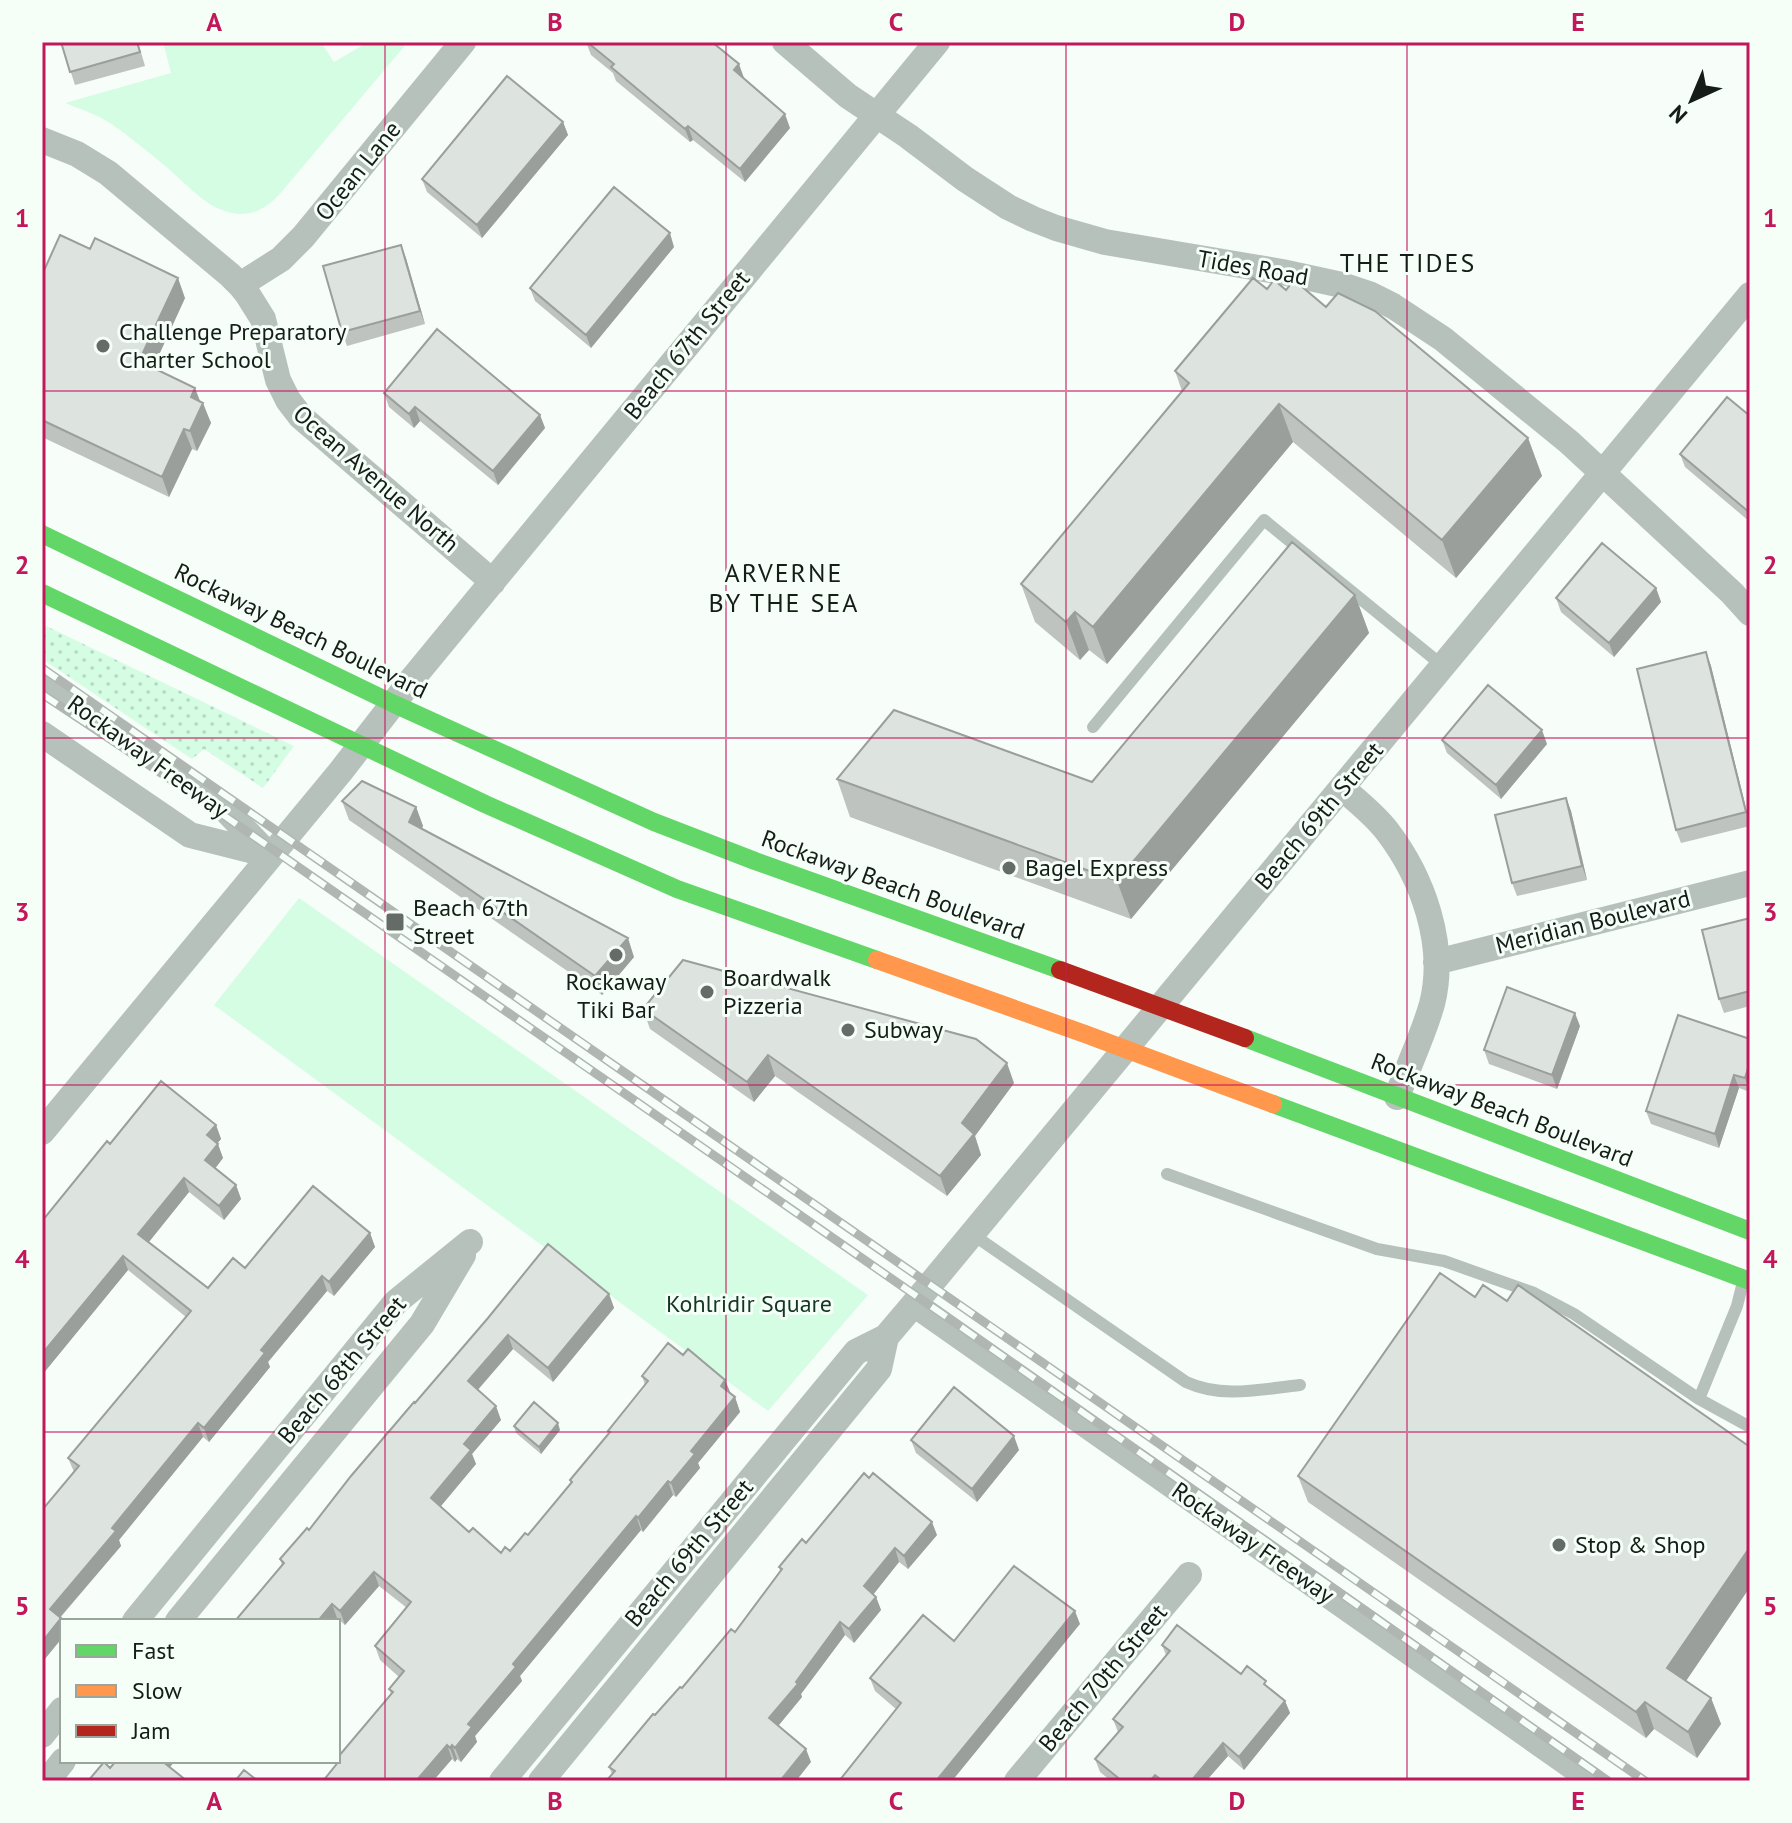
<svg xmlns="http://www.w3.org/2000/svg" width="1792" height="1823" viewBox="0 0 1792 1823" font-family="'PT Sans',sans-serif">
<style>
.grass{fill:url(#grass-dots)}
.green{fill:#d5fde4}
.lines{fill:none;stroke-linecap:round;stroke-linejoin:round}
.lane{stroke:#b7c1bb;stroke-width:12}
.street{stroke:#b7c1bb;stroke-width:26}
.fast{stroke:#63d668;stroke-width:18}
.slow{stroke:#ff974d;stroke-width:18}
.jam{stroke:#b3261e;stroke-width:18}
.rail-casing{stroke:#b0b7b2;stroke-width:9}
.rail{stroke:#f5fff8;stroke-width:6;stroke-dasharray:18;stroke-linecap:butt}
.wall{fill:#bec3c0}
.shaded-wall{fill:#9b9f9c}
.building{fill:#dde3df;stroke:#9b9f9c;stroke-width:2}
.grid{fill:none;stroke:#c2185b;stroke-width:2;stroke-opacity:0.55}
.poi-dot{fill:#656b67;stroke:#f5fff8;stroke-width:3}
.labels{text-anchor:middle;stroke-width:6;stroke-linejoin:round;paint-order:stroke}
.street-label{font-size:24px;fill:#161c18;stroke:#f5fff8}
.poi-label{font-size:24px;fill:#161c18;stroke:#f5fff8;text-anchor:start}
.park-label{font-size:24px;fill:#143623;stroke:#f5fff8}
.neighbourhood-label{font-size:26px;letter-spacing:2px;fill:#161c18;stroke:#f5fff8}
.neatline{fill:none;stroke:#c2185b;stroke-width:3}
.grid-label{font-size:26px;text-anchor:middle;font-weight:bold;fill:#c2185b}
</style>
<defs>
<pattern id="grass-dots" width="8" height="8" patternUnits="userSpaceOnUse" patternTransform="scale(2)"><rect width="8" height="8" fill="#d5fde4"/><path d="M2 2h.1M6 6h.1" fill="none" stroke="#b6d8c3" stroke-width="1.8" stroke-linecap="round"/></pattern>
</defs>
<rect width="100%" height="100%" fill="#f7fdf9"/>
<path class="grass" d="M42 624 294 746 263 788 204 749 192 759 42 659Z"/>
<path class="green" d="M163 42H321L334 62 368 42H408L278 196C262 212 245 219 222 210 202 203 181 179 164 165 147 151 129 136 110 123 96 114 80 109 65 103L171 73Z
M299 898 868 1295 768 1411 214 1005Z"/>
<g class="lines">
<path class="lane" d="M1093 727 1264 520 1443 666
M1167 1174 1377 1249 1444 1261 1534 1293 1574 1314 1699 1399 1750 1427
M972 1234 1186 1382C1223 1399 1262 1389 1300 1385
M1699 1399 1737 1306 1743 1282"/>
<path class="street" d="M785 42 848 96 908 136 965 179 1008 207 1033 219 1056 228 1105 242 1282 272 1342 285 1369 294 1393 306 1443 339 1569 442 1732 593 1750 613
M42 140 77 154 108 173 230 275 240 285 248 295 263 319 278 380 288 400 301 417 493 582
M240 285 281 259 303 237 463 42
M42 683 215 799 269 855
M42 734 190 835 269 855
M1342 788C1357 801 1375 815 1387 831 1423 878 1447 945 1432 1004 1423 1036 1408 1066 1397 1097
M1436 962 1750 883
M42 1132 341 771 413 678 937 42
M914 1304 1593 1781
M135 1621 396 1302 470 1242
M178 1621 422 1324 463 1255
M42 1735 62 1710
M47 1781 63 1761
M502 1781 856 1352 886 1337 914 1304 1750 295
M541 1781 879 1369 886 1337
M1017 1781 1189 1575"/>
<path class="fast" d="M42 534 394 704 654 822 755 861 1060 970
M42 593 485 804 677 889 877 960
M1245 1038 1750 1231
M1273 1104 1750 1281"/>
<path class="slow" d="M877 960 1085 1034 1273 1104"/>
<path class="jam" d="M1060 970 1245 1038"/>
<defs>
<path id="rail" d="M42 668 1645 1781
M42 694 180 785 951 1320 1608 1781"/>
</defs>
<use href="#rail" class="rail-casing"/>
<use href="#rail" class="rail"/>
</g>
<path class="wall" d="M61 42H138L145 66 75 85Z
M586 42 744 78 790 128 745 182 693 140 690 142 616 81 613 73 591 55Z
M563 122 568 135 482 238 427 192 422 179Z
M401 245 425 324 347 346 342 332Z
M674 247 591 348 535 301 530 288Z
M42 275 185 298 153 368 201 402 211 423 197 451 192 449 169 497 42 437Z
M1267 289 1286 290 1326 307 1528 438 1542 476 1456 578 1293 442 1107 664 1089 650 1080 660 1035 622 1021 584 1182 391 1175 371Z
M384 393 540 415 545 428 498 485 420 421 414 428 389 407Z
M1750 416V522L1685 467 1680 454Z
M1656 588 1661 602 1614 657 1561 612 1556 598Z
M1355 595 1369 633 1131 919 850 817 837 779 1092 782Z
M1706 652 1711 666 1750 826 1681 843 1676 830Z
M1442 740 1547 744 1501 799 1447 753Z
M1566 798 1571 811 1587 880 1517 896 1512 883Z
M342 801 416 807 423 826 421 829 634 957 602 995 349 820Z
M1750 918V1006L1724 1013 1719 999Z
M643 1009 1014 1083 975 1136 981 1155 947 1196 775 1076 754 1102 650 1029Z
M1580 1026 1557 1089 1489 1064 1484 1050Z
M1750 1039V1092L1739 1088 1719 1148 1651 1124 1646 1111Z
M216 1125 221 1139 217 1143 223 1158 215 1168 236 1185 241 1199 224 1220 189 1192 149 1242 208 1288 245 1268 370 1233 375 1247 334 1296 327 1291 268 1362 270 1367 209 1442 203 1437 119 1540 121 1546 60 1618 62 1621V1638L44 1660 42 1658V1510L74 1472 68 1458 186 1317 128 1270 42 1375V1221L110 1144Z
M609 1294 614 1308 553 1382 513 1349 478 1390 501 1420 472 1454 476 1464 440 1507 469 1532 501 1553 510 1551 528 1535 571 1484 570 1480 609 1434 608 1431 645 1385 642 1376 683 1355 725 1380 730 1393 735 1397 740 1412 698 1463 700 1468 676 1497 673 1495 643 1532 641 1530 520 1676 522 1681 475 1736 477 1742 461 1762 457 1759 455 1762 452 1759 433 1781H323L338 1762V1757L391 1694 389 1689 399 1677 380 1660 375 1646 407 1608 379 1586 345 1625 337 1618 334 1621H235L282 1565 280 1559 309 1530 415 1403 488 1318Z
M1475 1297 1507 1301 1750 1447V1587L1686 1681 1711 1698 1721 1724 1697 1758 1654 1729 1646 1738 1308 1502 1298 1476Z
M514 1426 560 1430 541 1454 516 1433Z
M911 1440 1019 1450 977 1502 916 1453Z
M937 1535 908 1569 899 1562 873 1594 876 1597 881 1610 854 1643 845 1635 801 1694 802 1697 778 1726 811 1762 612 1774 609 1767 655 1715 735 1632 780 1571 779 1567 806 1543Z
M1080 1624 896 1709 875 1691 870 1678 954 1641Z
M1162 1645 1241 1674 1269 1688 1285 1701 1290 1713 1244 1770 1228 1756 1206 1781H1111L1100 1772 1095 1759 1118 1732 1113 1719 1166 1655Z"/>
<path class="shaded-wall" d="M739 64 744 78 739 84 734 70Z
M785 114 790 128 745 182 740 169Z
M563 122 568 135 482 238 477 225Z
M688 126 693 140 690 142 685 129Z
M670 233 674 247 591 348 586 335Z
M401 245 406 258 425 324 420 311Z
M178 278 185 298 147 381 139 361Z
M195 388 202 406 203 403 211 423 197 451 190 431 191 397Z
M1279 404 1293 442 1107 664 1093 627Z
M415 407 420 421 414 428 409 414Z
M540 415 545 428 498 485 493 471Z
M184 429 192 449 169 497 162 477Z
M1528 438 1542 476 1456 578 1442 540Z
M1656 588 1661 602 1614 657 1609 643Z
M1355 595 1369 633 1131 919 1117 881Z
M1075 612 1089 650 1080 660 1066 622Z
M1706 652 1711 666 1750 824 1746 812Z
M1542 730 1547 744 1501 799 1496 785Z
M1566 798 1571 811 1587 880 1582 866Z
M416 807 423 826 416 841 409 822Z
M628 938 634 957 602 995 595 976Z
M1575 1013 1580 1026 1557 1089 1552 1075Z
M768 1055 775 1076 754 1102 747 1082Z
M1750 1062V1092L1745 1078Z
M1007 1063 1014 1083 975 1136 981 1155 947 1196 940 1176 962 1123Z
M1734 1075 1739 1088 1719 1148 1715 1134Z
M216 1125 221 1139 212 1150 207 1135Z
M218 1144 223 1158 211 1174 205 1160Z
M184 1178 189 1192 144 1248 138 1234Z
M236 1185 241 1199 224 1220 219 1206Z
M370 1233 375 1247 334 1296 329 1282Z
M123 1256 128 1270 42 1375V1354Z
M322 1276 327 1291 268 1362 270 1367 209 1442 204 1428 261 1350Z
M609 1294 614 1308 553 1382 548 1368Z
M508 1335 513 1349 473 1395 468 1381Z
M725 1380 731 1394 721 1386Z
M735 1397 740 1412 698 1463 700 1468 676 1497 671 1483 691 1451Z
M496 1406 501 1420 472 1454 476 1464 436 1512 431 1498 464 1444Z
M198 1423 203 1437 119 1540 121 1546 55 1623 50 1609 112 1528Z
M558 1423 560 1430 541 1454 539 1447Z
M1014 1436 1019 1450 977 1502 972 1489Z
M668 1481 673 1495 643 1532 638 1518Z
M636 1516 641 1530 520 1676 522 1681 475 1736 477 1742 461 1762 455 1748 468 1724 513 1664Z
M932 1522 937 1535 908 1569 904 1556Z
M1750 1547V1587L1677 1694 1667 1668Z
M895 1548 899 1562 869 1600 864 1586Z
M374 1572 379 1586 345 1625 340 1611Z
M876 1597 881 1610 854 1643 849 1629Z
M332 1604 337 1618 334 1621H318Z
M1075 1611 1080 1624 952 1781H936Z
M61 1618 62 1638 44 1660 42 1654V1642Z
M840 1622 845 1635 801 1694 802 1697 774 1731 769 1718Z
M1711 1698 1721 1724 1697 1758 1688 1732Z
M1285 1701 1290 1713 1244 1770 1239 1757Z
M1645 1702 1654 1729 1646 1738 1636 1712Z
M1223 1743 1228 1756 1206 1781H1191Z
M447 1745 452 1759 433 1781H416Z
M452 1745 457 1759 455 1762 450 1748Z
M806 1749 811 1762 796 1781H780Z
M160 1761H175L165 1773Z
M1155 1775 1158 1781H1150Z"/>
<path class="building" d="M61 42H137L140 52 70 72Z
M587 42H712L739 64 734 70 785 114 740 169 688 126 685 129 611 67 614 64Z
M507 76 563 122 477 225 422 179Z
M614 187 670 233 586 335 530 288Z
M60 235 90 249 95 238 178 278 139 361 195 388 191 397 203 403 190 431 184 429 162 477 42 420V275Z
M401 245 420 311 342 332 323 266Z
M1253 278 1267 289 1274 280 1286 290 1294 280 1326 307 1338 293 1375 311 1528 438 1442 540 1279 404 1093 627 1075 612 1066 622 1021 584 1189 383 1175 371Z
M437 329 540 415 493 471 415 407 409 414 384 393Z
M1727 397 1750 416V513L1680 454Z
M1292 542 1355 595 1117 881 837 779 894 710 1092 782Z
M1602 543 1656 588 1609 643 1556 598Z
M1706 652 1746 812 1676 830 1637 669Z
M1488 685 1542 730 1496 785 1442 740Z
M362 781 416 807 409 822 628 938 595 976 342 801Z
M1566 798 1582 866 1512 883 1495 815Z
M1750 918V991L1719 999 1702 930Z
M683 960 976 1039 1007 1063 962 1123 974 1134 940 1176 768 1055 747 1082 643 1009Z
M1507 987 1575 1013 1552 1075 1484 1050Z
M1678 1015 1750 1039V1062L1745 1078 1734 1075 1715 1134 1646 1111Z
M161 1081 216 1125 207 1135 218 1144 205 1160 236 1185 219 1206 184 1178 138 1234 208 1288 233 1258 245 1268 313 1186 370 1233 329 1282 322 1276 261 1350 265 1353 204 1428 198 1423 112 1528 116 1531 50 1609 61 1618 42 1642V1510L79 1466 68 1458 191 1311 123 1256 42 1354V1221L107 1141 110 1144Z
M548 1244 609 1294 548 1368 508 1335 468 1381 496 1406 464 1444 471 1450 431 1498 469 1532 473 1528 501 1553 505 1547 510 1551 525 1533 528 1535 572 1482 570 1480 610 1432 608 1431 648 1381 642 1376 668 1343 683 1355 688 1349 725 1380 721 1386 735 1397 691 1451 695 1454 671 1483 668 1481 638 1518 636 1516 513 1664 516 1667 468 1724 472 1727 455 1748 452 1745 450 1748 447 1745 416 1781H323L339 1761 338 1757 393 1692 389 1689 404 1671 375 1646 411 1602 374 1572 340 1611 332 1604 318 1621H235L284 1563 280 1559 307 1528 309 1530 351 1476 414 1402 415 1403 488 1318Z
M1440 1273 1475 1297 1483 1285 1507 1301 1518 1285 1750 1447V1547L1667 1668 1711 1698 1688 1732 1645 1702 1636 1712 1298 1476Z
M954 1387 1014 1436 972 1489 911 1440Z
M534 1402 558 1423 539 1447 514 1426Z
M864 1473 869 1478 873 1473 932 1522 904 1556 895 1548 864 1586 876 1597 849 1629 840 1622 796 1682 798 1684 769 1718 806 1749 780 1781H606L615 1771 609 1767 653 1714 655 1715 680 1687 682 1688 731 1629 735 1632 782 1569 779 1567 802 1539 806 1543Z
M1014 1566 1075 1611 936 1781H839L901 1703 870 1678 923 1615 954 1641Z
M1177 1625 1241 1674 1247 1666 1266 1681 1264 1684 1285 1701 1239 1757 1223 1743 1191 1781H1163L1155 1775 1150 1781H1122L1095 1759 1123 1727 1113 1719 1170 1651 1162 1645Z
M116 1761H162L187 1781H88L104 1762 110 1768Z
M244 1770 258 1781H235Z"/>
<path class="grid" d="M385 42V1781M726 42V1781M1066 42V1781M1407 42V1781M42 391H1750M42 738H1750M42 1085H1750M42 1432H1750"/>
<g class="poi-dot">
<circle cx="103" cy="346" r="8"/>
<circle cx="1009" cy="868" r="8"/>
<rect x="385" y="912" width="20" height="20" rx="4"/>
<circle cx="616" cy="955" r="8"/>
<circle cx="707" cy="992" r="8"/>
<circle cx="848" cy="1030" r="8"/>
<circle cx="1559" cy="1545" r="8"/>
</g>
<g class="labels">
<g class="street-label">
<text transform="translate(358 171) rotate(-51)" y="8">Ocean Lane</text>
<text transform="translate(1253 268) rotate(10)" y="8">Tides Road</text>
<text transform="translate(687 345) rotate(-51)" y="8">Beach 67th Street</text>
<text transform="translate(376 479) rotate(41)" y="8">Ocean Avenue North</text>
<text transform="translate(301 631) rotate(26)" y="8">Rockaway Beach Boulevard</text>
<text transform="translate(148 757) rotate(36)" y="8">Rockaway Freeway</text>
<text transform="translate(1319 816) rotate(-50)" y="8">Beach 69th Street</text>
<text transform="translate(893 885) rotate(20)" y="8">Rockaway Beach Boulevard</text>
<text transform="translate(1593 922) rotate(-14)" y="8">Meridian Boulevard</text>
<text transform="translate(1502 1110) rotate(21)" y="8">Rockaway Beach Boulevard</text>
<text transform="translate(342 1370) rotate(-50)" y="8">Beach 68th Street</text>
<text transform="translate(1253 1543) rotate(35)" y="8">Rockaway Freeway</text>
<text transform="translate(689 1553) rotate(-50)" y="8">Beach 69th Street</text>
<text transform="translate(1103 1678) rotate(-50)" y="8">Beach 70th Street</text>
</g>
<g class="poi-label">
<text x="119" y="340">Challenge Preparatory<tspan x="119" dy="28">Charter School</tspan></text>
<text x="1025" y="876">Bagel Express</text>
<text x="413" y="916">Beach 67th<tspan x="413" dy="28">Street</tspan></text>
<text x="723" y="986">Boardwalk<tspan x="723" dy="28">Pizzeria</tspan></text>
<text x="616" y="990" text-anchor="middle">Rockaway<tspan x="616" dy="28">Tiki Bar</tspan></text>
<text x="864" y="1038">Subway</text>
<text x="1575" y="1553">Stop &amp; Shop</text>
</g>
<g class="park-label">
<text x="749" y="1312">Kohlridir Square</text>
</g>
<g class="neighbourhood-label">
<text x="1408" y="272">THE TIDES</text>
<text x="784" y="582">ARVERNE<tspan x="784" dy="30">BY THE SEA</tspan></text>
</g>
</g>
<rect width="1792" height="1823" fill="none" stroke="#f5fff8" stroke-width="88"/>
<rect x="60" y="1619" width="280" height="144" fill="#f5fff8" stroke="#9ca49e" stroke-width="2"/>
<rect x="76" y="1645" width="40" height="12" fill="#63d668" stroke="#9ca49e" stroke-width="2"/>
<text x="132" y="1659" font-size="24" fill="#161c18">Fast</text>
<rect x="76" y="1685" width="40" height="12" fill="#ff974d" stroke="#9ca49e" stroke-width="2"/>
<text x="132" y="1699" font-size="24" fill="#161c18">Slow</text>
<rect x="76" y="1725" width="40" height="12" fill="#b3261e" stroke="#9ca49e" stroke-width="2"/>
<text x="132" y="1739" font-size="24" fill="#161c18">Jam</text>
<g transform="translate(1692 100) rotate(224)" stroke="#f5fff8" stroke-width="6" paint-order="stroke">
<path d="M0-6L14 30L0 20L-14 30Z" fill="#161c18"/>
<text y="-12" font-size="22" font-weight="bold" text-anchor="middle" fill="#161c18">N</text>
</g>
<rect x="44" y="44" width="1704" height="1735" class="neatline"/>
<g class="grid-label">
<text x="214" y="31">A</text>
<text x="555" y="31">B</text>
<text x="896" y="31">C</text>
<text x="1237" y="31">D</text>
<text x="1578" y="31">E</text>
<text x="22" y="227">1</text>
<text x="1770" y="227">1</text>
<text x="22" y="574">2</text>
<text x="1770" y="574">2</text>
<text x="22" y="921">3</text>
<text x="1770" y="921">3</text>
<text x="22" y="1268">4</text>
<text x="1770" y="1268">4</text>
<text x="22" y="1615">5</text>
<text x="1770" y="1615">5</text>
<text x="214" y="1810">A</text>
<text x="555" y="1810">B</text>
<text x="896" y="1810">C</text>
<text x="1237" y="1810">D</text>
<text x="1578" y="1810">E</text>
</g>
</svg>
